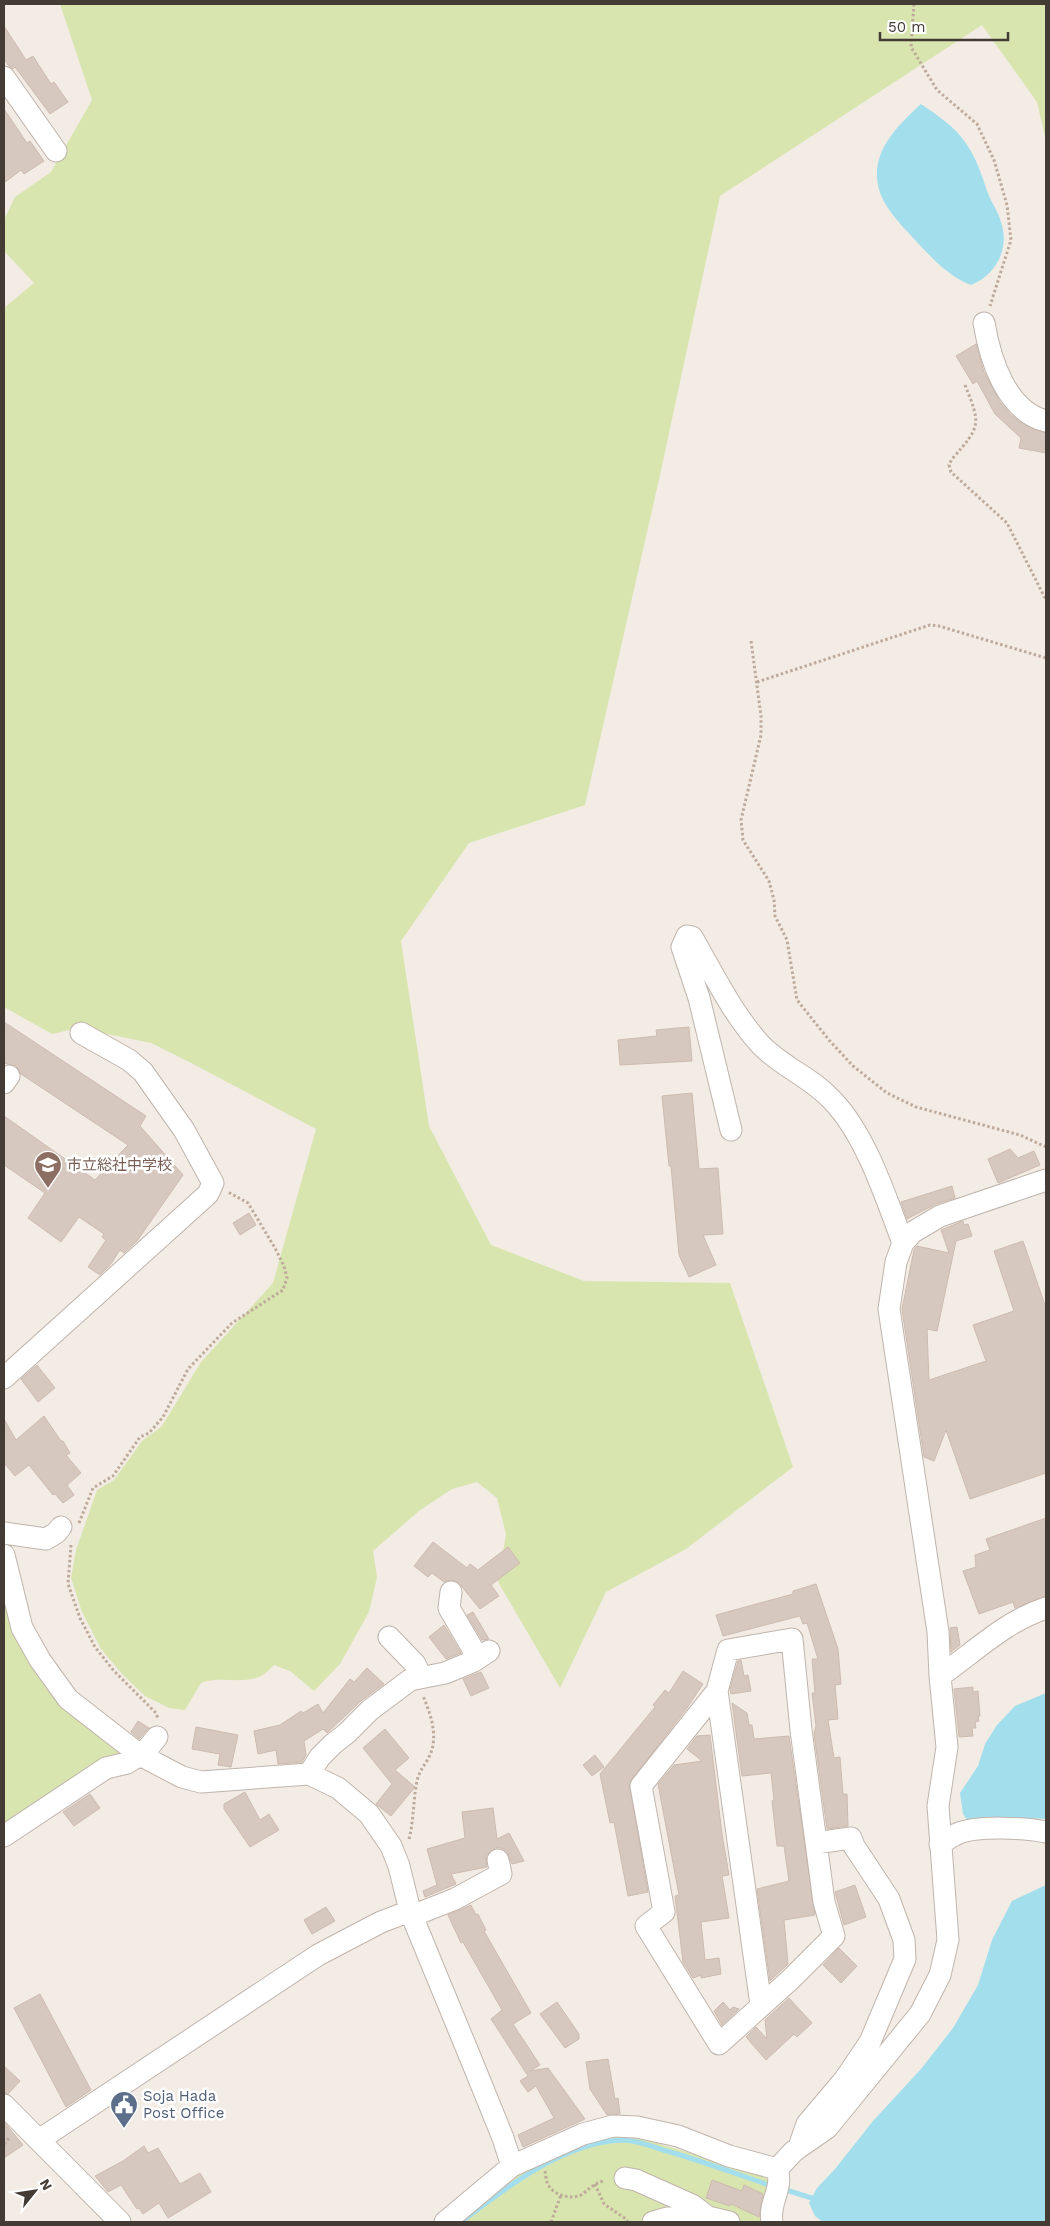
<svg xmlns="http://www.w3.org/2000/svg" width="1050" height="2226" viewBox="0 0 1050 2226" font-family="'Work Sans','Noto Sans JP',sans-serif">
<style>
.green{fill:#d8e5af}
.water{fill:#a3deed}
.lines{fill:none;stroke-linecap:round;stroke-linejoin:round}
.stream{stroke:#a3deed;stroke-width:5}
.building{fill:#d6c8be;stroke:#cebbaf}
.minor-casing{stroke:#c0b4ab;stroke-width:23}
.path{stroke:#beaa9a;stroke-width:3;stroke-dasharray:2.5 2.5;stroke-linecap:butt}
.minor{stroke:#fff;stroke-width:21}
.labels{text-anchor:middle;stroke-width:5;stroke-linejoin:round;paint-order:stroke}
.education-label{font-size:15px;fill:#785e54;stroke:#fff;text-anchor:start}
.service-label{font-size:15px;fill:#4e5e75;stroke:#fff;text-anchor:start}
</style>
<rect width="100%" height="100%" fill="#f2ece5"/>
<path class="green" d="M60 4H1046V141L1037 102 982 25 720 196 660 475 585 805 469 843 401 941 429 1126 491 1245 584 1281 730 1283 793 1467 686 1549 606 1592 560 1688 498 1582 506 1534 497 1498 477 1482 452 1489 419 1511 373 1551 377 1577 369 1612 340 1664 314 1691 290 1671 274 1665C270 1669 264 1675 259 1677 240 1684 220 1676 201 1683L185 1710 169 1708 145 1696 123 1675 101 1649 82 1612 71 1578 76 1550 97 1490 114 1480 142 1441 162 1426 201 1362 273 1283 316 1129 191 1063 151 1043 78 1028 52 1034 4 1007V308L34 283 4 251V220L15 197 51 172 92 100Z
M4 1588 14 1627 126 1750 4 1832Z
M629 2135 772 2177 767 2222H454C486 2198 518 2170 555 2153 577 2143 605 2139 629 2135Z"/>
<path class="water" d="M921 104C937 115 954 126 965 142 976 157 981 173 987 191 991 202 998 211 1001 222 1010 249 996 275 971 285 949 277 931 257 915 240 906 230 895 219 888 208 860 165 890 132 921 104Z
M1046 1693V1819L1025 1818 976 1821 970 1824 963 1814 960 1793 978 1766 985 1744 997 1725 1015 1706Z
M1046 1885V2222H823L815 2216 809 2203 817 2188 835 2169 873 2121 921 2069 953 2028 978 1985 992 1940 1012 1901Z"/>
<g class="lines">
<path class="stream" d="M783 2189 818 2200
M461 2222C505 2188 564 2142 622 2140 636 2140 651 2146 663 2150 700 2160 736 2174 772 2186"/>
</g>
<path class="building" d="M4 26 26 60 33 56 51 84 54 82 68 102 50 114 15 67 13 69 8 65 4 59Z
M4 109 27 143 30 141 44 161 24 174 21 170 4 183Z
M976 344 984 372 1000 402 1011 415 1025 425 1046 433V453L1019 448 1021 438 995 414 977 381 973 384 956 356Z
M4 1022 146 1116 140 1126 183 1175 137 1241 124 1253 120 1250 110 1265 100 1275 88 1267 106 1240 102 1237 104 1234 79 1217 61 1242 28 1218 45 1193 4 1165V1116L95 1180 128 1145 21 1074 16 1066 4 1063Z
M689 1027 692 1061 620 1065 618 1040 657 1036 656 1030Z
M692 1093 699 1169 718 1168 723 1234 703 1235 716 1265 689 1277 679 1255 671 1166H669L662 1096Z
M1010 1149 1018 1158 1034 1151 1040 1165 998 1183 988 1159Z
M952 1186 955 1198 936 1204 907 1219 901 1202Z
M249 1213 256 1225 240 1235 233 1223Z
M963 1221 964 1225 968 1224 972 1236 956 1241 937 1331 927 1329 929 1380 986 1361 973 1325 1014 1311 994 1251 1023 1241 1046 1308V1473L970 1499 946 1430 934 1461 924 1457 902 1309 914 1250 917 1246 949 1253 941 1230Z
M37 1365 55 1388 38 1402 21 1379Z
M44 1416 61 1441H63L70 1453 66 1455 81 1473 67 1485 74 1495 63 1503 55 1494 53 1495 29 1465 15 1476 4 1463V1419L16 1440Z
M1046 1518V1596L1015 1608 1013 1602 979 1614 963 1571 976 1567 975 1555 990 1550 986 1539Z
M433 1542 467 1568 470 1564 478 1570 508 1547 520 1563 491 1585 499 1596 480 1609 458 1582 452 1580 444 1582 432 1573 428 1577 414 1566Z
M816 1584 838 1649 841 1684 835 1685 838 1719 828 1720 834 1758 840 1757 843 1794H847L848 1826 827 1829 814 1734 816 1726 812 1693H815L812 1659H818L807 1623 803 1624 800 1616 723 1636 716 1615 793 1594V1591Z
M473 1612 489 1639 482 1640 467 1615Z
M444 1625 461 1653 446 1659 429 1637Z
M957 1627 960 1645 951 1652 950 1628Z
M741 1660 744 1676 748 1675 751 1691 731 1694 730 1689 738 1661Z
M367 1668 384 1684 362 1700 327 1733 323 1729 304 1741 306 1755 302 1762 278 1764 276 1750 258 1754 254 1731 280 1725 301 1711 303 1713 318 1704 323 1713 350 1679 354 1682Z
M683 1671 703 1684 687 1708 629 1783 648 1892 628 1896 614 1822 610 1823 600 1774 655 1707 653 1705 665 1690 669 1693Z
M481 1672 489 1688 471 1696 463 1679Z
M973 1687V1692L978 1691 980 1716H978L979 1721 975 1722 976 1728H972L973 1736 959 1737 954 1689Z
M732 1703 747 1713 749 1725H752L754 1739 789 1736 815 1915 784 1920 788 1964 770 1981 757 1889 789 1881 784 1846H777L772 1801 774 1800 771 1773 742 1776Z
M138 1721 149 1728 139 1739 131 1732Z
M196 1727 238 1735 231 1767 218 1765 220 1754 192 1749Z
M385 1729 409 1758 395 1770 415 1787 391 1816 376 1804 392 1784 363 1748Z
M710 1735 722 1834 729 1875 722 1876 729 1918 701 1922 705 1960 719 1958 721 1974 701 1978V1975L693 1978 683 1962 675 1896 679 1895 658 1784 674 1765 702 1761 687 1749 697 1736Z
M595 1755 604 1767 592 1776 583 1765Z
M245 1792 260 1820 269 1814 279 1830 250 1847 224 1809V1804Z
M90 1794 100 1808 74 1826 63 1812Z
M493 1808 497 1839 509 1833 524 1861 512 1864 507 1851 501 1848H495L486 1856 487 1867 451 1874 456 1884 425 1897 423 1891 437 1885 427 1849 465 1838 462 1812Z
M855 1885 866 1917 844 1925 835 1892Z
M471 1905 476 1915 478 1914 486 1930 484 1931 531 2013 513 2024 540 2065 530 2071 548 2068 585 2119 523 2147 518 2135 554 2118 536 2086 528 2092 520 2081 528 2076 491 2019 502 2010 463 1942 461 1943 448 1915Z
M326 1907 335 1921 312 1934 304 1920Z
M839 1948 857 1966 841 1983 823 1965Z
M40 1994 91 2090 66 2107 14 2008Z
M789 1998 812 2023 797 2037 794 2034 766 2060 746 2037 756 2027 767 2039 765 2020Z
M557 2002 579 2034V2039L565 2048 540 2014Z
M723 2002 730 2010 733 2007 739 2009 722 2025 714 2011Z
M608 2059 615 2099 618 2098 620 2114 607 2115 590 2089 586 2062Z
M4 2066 20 2081 8 2094 4 2093Z
M4 2122 23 2145 4 2158Z
M144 2146 148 2153 158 2148 180 2184 200 2173 211 2192 168 2218 159 2203 143 2214 139 2208 137 2209 121 2185 108 2192 95 2176 123 2161Z
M712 2180 742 2191 744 2185 763 2194 759 2217 731 2204 730 2206 706 2198Z"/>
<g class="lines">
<defs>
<path id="minor" d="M4 77 56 151
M984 323C990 359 1006 411 1046 421
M4 1083 9 1076
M731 1130 699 998 682 947 687 936 692 937C713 973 732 1013 760 1044 780 1066 811 1077 832 1100 866 1135 886 1198 903 1243
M4 1378 208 1194 213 1183 184 1130 143 1072 129 1060 81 1033
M4 1533 46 1539 56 1533 61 1527
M4 1555 22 1628 40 1660 68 1699 140 1755 182 1777 201 1782 309 1774 338 1788 369 1814 391 1846 399 1866 410 1911 473 2064 503 2138 512 2166
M451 1592 449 1608 478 1658
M389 1637 415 1664 421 1677
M792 1639 801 1730 824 1902 834 1936 791 1979 719 2044 646 1926 664 1912 641 1786 717 1691 728 1650Z
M940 1676C976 1651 1004 1622 1046 1608
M717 1691 761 2005
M309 1774 320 1757 333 1744 347 1733 370 1710 410 1680 445 1673 474 1661 489 1651
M4 1836 106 1768 127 1763 140 1755 148 1748 157 1737
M940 1844C946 1841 951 1836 957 1834 976 1825 1026 1828 1046 1832
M412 1916 455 1899 501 1874 498 1860
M4 2105 120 2222
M39 2140 318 1955 381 1922 410 1911
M799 2147 807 2124 845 2079 870 2042 905 1959 904 1940 889 1899 854 1846 851 1838 816 1843
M625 2178 636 2180 692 2205 708 2217 729 2222
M445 2222 512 2166 583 2134 613 2126 637 2127 678 2136 729 2156 777 2169 794 2151 827 2128 920 2014 940 1975 948 1940 938 1806 947 1747 940 1676 938 1632 889 1309 896 1262 903 1243 913 1232 940 1216 1046 1180
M653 2222 667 2218 708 2217
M772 2222C768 2203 784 2188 777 2169"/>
</defs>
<use href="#minor" class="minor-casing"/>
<path class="path" d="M914 4 911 47 937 90 977 124 994 160 1007 205 1011 240 990 306
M965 385C981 425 981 426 952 459L949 465 951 472 1007 523 1046 600
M751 641 761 716V735L741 820 743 840 769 881 774 900 775 916 787 940 797 1000 829 1040 853 1066 887 1093 916 1107 1020 1135 1046 1147
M757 682 930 625 939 626 1046 658
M79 1523 93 1488 113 1476 140 1437 149 1433 163 1417 188 1369 232 1323 283 1290 287 1278 284 1266 275 1248 248 1203 228 1192
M71 1545 68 1584 80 1618 95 1647 114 1671 156 1713 158 1719
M409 1839C414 1820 413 1800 417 1781 419 1771 425 1765 429 1757 439 1737 431 1715 423 1696
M4 2144 10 2137
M545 2171C546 2176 546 2182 549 2186 555 2196 575 2201 584 2193 591 2187 594 2184 603 2181
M595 2184 604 2204 626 2219 628 2222
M551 2222 561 2195"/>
<use href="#minor" class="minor"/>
</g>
<defs>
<symbol id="school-pin" viewBox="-11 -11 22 30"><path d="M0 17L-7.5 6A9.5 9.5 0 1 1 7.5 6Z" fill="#8d6e63" stroke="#fff"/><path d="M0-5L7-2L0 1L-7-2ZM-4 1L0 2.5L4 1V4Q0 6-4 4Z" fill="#fff"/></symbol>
<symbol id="civic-pin" viewBox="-11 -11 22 30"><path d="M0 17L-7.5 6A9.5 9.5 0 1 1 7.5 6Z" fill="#5c6f8a" stroke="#fff"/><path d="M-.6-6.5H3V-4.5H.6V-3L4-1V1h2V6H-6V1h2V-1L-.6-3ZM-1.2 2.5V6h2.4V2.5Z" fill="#fff"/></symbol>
</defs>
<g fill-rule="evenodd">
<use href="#school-pin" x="32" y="1149" width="32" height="43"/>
<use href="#civic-pin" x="108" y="2089" width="32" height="43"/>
</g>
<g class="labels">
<g class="education-label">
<text x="67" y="1170">市立総社中学校</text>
</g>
<g class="service-label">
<text x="143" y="2101">Soja Hada<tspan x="143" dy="17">Post Office</tspan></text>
</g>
</g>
<rect width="1050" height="2226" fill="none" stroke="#443b35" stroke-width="10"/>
<g transform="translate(35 2191) rotate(60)" stroke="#ffffff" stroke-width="4" paint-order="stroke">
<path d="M0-4L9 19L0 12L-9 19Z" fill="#443b35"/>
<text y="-8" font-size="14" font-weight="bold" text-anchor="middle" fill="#443b35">N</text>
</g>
<path d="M880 32v8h128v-8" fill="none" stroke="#443b35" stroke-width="2.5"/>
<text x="888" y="32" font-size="15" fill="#443b35" stroke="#ffffff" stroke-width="4" paint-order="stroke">50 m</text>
</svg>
